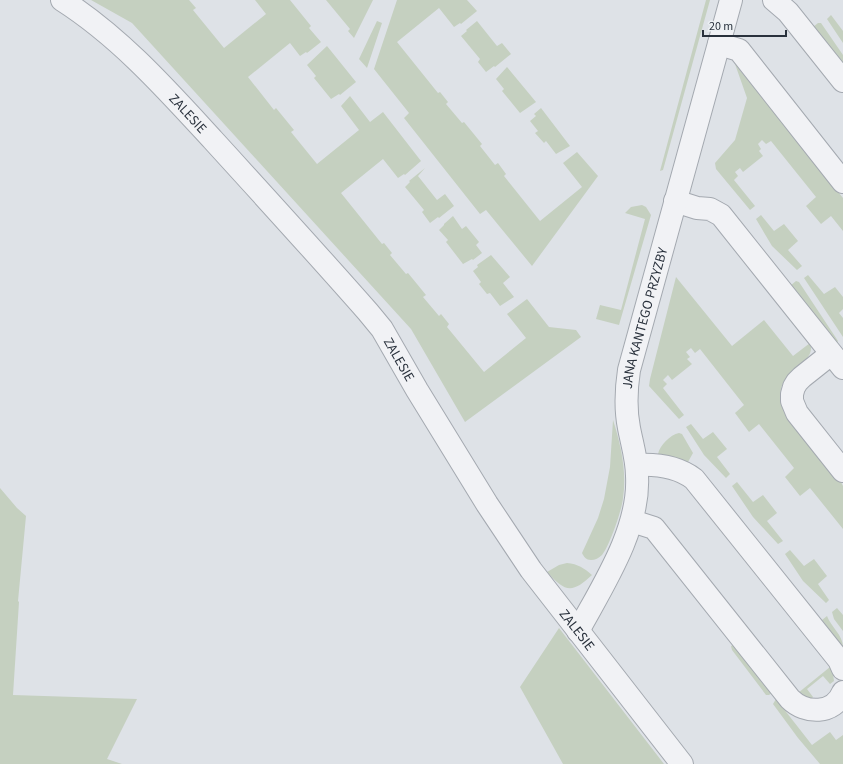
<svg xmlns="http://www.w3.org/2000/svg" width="843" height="764" viewBox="0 0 843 764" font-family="'Source Sans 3',sans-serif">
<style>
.green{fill:#c5d0c0}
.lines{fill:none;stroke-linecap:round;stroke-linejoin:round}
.minor-casing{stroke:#a4a9b0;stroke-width:24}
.minor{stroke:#f1f2f5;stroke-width:22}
.labels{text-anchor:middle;stroke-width:3;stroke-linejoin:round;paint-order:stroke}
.street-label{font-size:14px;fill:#29313c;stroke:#edf1f4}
</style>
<rect width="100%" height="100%" fill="#dee2e7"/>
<path class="green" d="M91 0H189L196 8 193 10 224 48 266 14 255 0H290L311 26 309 28 321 42 307 53 306 52 300 56 290 43 248 77 274 110 276 108 294 130 291 132 317 164 359 130 341 106 350 96 370 122 383 112 421 161 405 175 404 174 398 178 383 159 341 193 382 244 384 243 392 253 390 255 406 274 408 273 426 295 423 297 439 316 441 314 449 324 447 327 484 372 526 338 507 314 527 299 549 327 576 330 581 337 465 422 411 329 132 23Z
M326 0H373L354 38 348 31 350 29Z
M397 0H467L477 11 461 24 460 23 454 27 439 8 397 42 438 93 440 92 448 102 446 104 462 123 464 122 482 144 480 146 495 165 498 163 506 174 504 176 540 221 582 187 563 163 577 152 598 176 532 266 486 210 480 214 404 118 409 113 374 69Z
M706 0H710L663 170 660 171Z
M831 15 843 31V43L827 19Z
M377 21 382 23 367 68 359 59Z
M477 21 497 46 502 43 511 54 495 67 494 66 486 72 478 62 480 59 461 36 467 31 466 30Z
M818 23H821L843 55V65L813 27Z
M327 46 356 82 340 95 339 94 331 99 314 78 316 76 307 65Z
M735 64 843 198V231L831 216 821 224 806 206 816 197 771 141 766 144 762 140 758 144 761 149 759 151 763 156 743 172 740 168 735 172 738 176 734 180 755 206 750 210 716 169 715 163 735 140 747 98Z
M507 67 536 102 520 113 502 91 504 89 496 79Z
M541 108 570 146 556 154 546 141 544 143 535 133 538 131 530 121 536 116 534 114Z
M425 168 418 176 437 200 445 194 454 206 439 218 438 217 430 223 422 212 424 210 405 187 410 182 409 181Z
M642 205 646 207 651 215 619 325 596 319 600 305 621 310 645 219 625 213 631 207Z
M761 215 774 231 784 224 798 241 788 250 802 266 797 270 772 246 756 219Z
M453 216 462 229 466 226 479 242 476 245 482 253 473 260 472 259 463 264 446 242 448 240 439 230 444 225V224Z
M491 255 510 277 503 283 514 297 500 306 490 293 487 294 479 284 481 282 473 271 478 267 477 265Z
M808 275 824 294 835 287 843 297V309L839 313 843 318V337L804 278Z
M676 277 732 346 764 320 793 356 810 343C818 364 776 370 781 398 785 420 817 454 832 471 835 475 841 481 843 486 843 491 843 521 843 529L810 488 800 496 785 477 794 468 759 424 749 432 735 413 744 405 700 349 695 353 691 348 686 352 690 357 687 359 692 364 672 380 668 375 663 380 667 384 663 388 684 415 679 419 649 386 650 379Z
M796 281 799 282 838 341 836 344 790 286Z
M613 420C621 445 627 472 623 498 622 510 609 547 602 555 599 558 595 560 591 560 586 560 584 557 582 553L598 518 604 499 610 467Z
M691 424 703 439 713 432 727 449 717 457 730 474 726 478 704 455 686 427Z
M679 433 682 434 693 453 688 462 658 454C660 445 670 435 679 433Z
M737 482 753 502 763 495 777 513 767 521 783 541 778 544 753 517 732 486Z
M0 488 17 508 26 516 18 601 19 602 13 695 137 699 107 759 122 764H0Z
M790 550 804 566 814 559 827 576 818 584 829 600 826 603 803 581 785 554Z
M567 563C578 564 584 568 592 575 572 594 565 592 547 572L559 565Z
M837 608 843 615V631L834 619 832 612Z
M827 616C831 627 843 635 843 647L822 620Z
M559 628 664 764H563L520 687Z
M733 645 772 693 769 695H766L732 650 731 646Z
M830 667 833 674 834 681 830 684 823 676 807 689 813 697 811 699 798 693Z
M776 699 812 745 830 732 836 740 843 735V764H820L798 738 773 704Z"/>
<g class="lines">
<defs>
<g id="minor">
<path id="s1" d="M62 0C120 37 167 90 213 140 265 197 317 254 368 312L382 329 417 390 487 504 531 570 682 764"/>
<path d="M774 0 788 12 843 81"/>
<path d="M719 44 739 50 843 182"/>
<path d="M675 201 697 208 710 209 721 215 843 368"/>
<path d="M831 354 802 377 797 382 794 387 792 394V401L797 413 843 471"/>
<path d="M637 465C656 464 677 466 694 479L839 660 843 669"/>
<path d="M632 521 654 528 790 699C805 714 834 715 843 692"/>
<path id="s2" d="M578 631C603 585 640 529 637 476 637 459 632 444 629 428 625 408 626 390 629 370L731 0"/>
</g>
</defs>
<use href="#minor" class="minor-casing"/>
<use href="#minor" class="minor"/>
</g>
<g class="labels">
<g class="street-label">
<text dy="5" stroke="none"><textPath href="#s1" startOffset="170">ZALESIE</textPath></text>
<text dy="5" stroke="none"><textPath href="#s2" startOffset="329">JANA KANTEGO PRZYZBY</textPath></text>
<text dy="5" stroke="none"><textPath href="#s1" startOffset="495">ZALESIE</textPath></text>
<text dy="5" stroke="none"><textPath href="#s1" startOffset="819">ZALESIE</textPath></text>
</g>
</g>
<path d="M703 30v6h83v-6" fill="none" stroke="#29313c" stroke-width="2"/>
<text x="709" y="30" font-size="12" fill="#29313c" stroke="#edf1f4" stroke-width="3" paint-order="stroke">20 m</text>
</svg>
